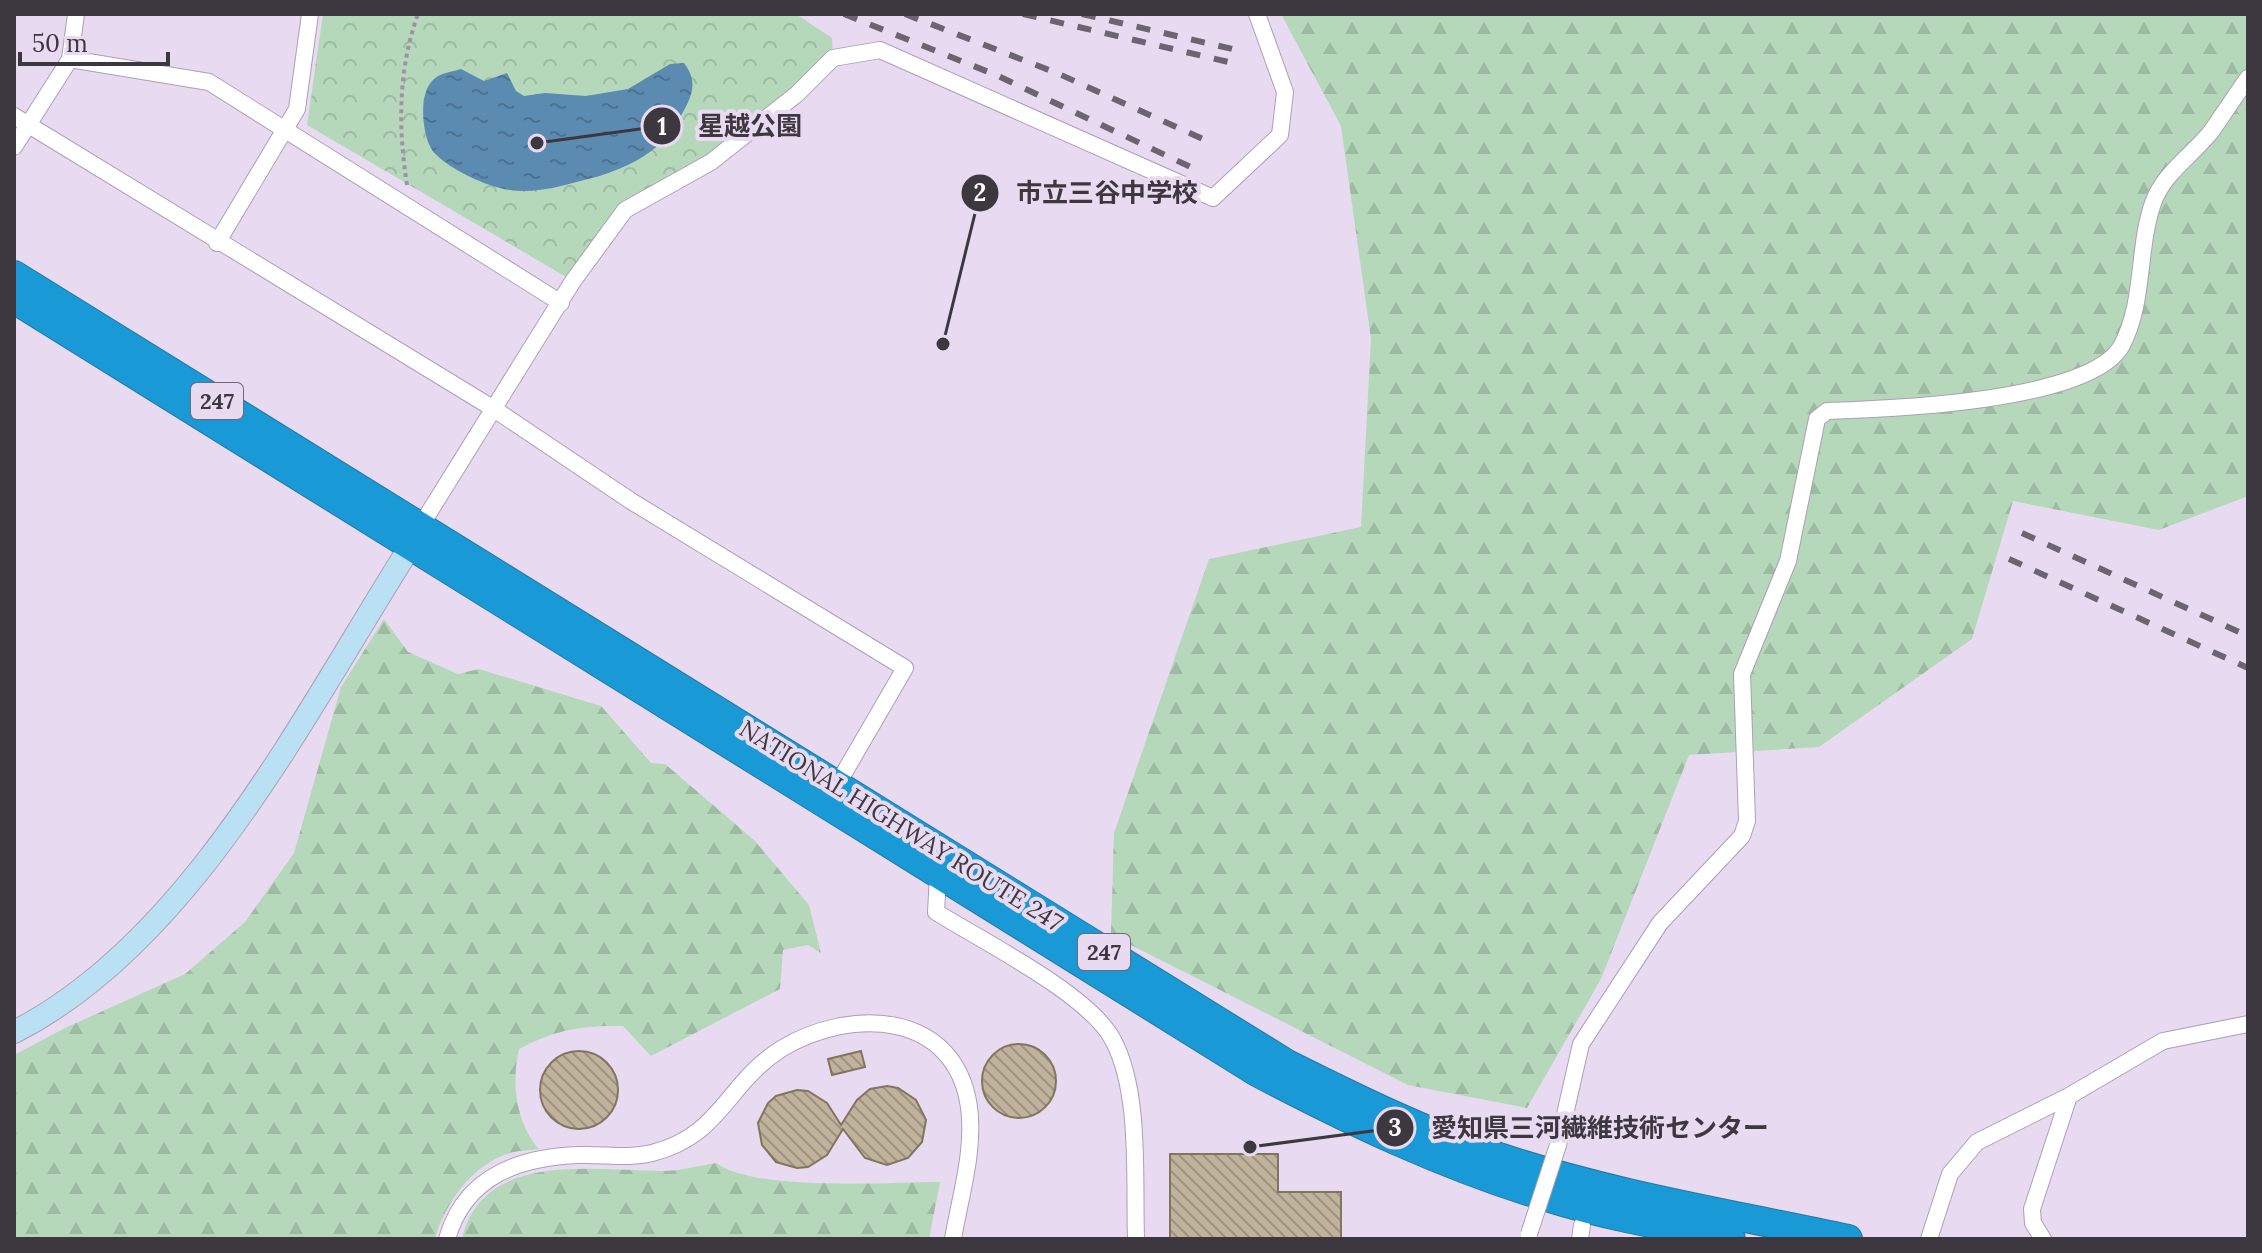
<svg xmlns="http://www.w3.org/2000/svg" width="2262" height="1253" viewBox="0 0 2262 1253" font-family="Lora,'Noto Sans JP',serif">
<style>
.forest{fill:url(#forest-firs)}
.park{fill:url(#park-crowns)}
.water{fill:url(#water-ripples)}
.building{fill:url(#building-back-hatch);stroke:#827560;stroke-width:2}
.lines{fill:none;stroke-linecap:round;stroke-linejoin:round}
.street-casing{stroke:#ad9fb5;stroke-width:18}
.secondary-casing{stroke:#ad9fb5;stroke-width:24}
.highway-casing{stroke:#2677a2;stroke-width:30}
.path{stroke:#9e93a4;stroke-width:4;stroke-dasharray:4 4;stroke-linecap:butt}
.street{stroke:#fff;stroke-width:16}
.secondary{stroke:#bae0f3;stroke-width:22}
.highway{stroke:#1999d6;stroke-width:28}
.rail{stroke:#6c6471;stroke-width:6;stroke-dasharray:14 14;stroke-linecap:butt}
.street-bridge-casing{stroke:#ad9fb5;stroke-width:18;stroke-linecap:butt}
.street-bridge{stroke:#fff;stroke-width:16}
.labels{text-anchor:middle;stroke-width:8;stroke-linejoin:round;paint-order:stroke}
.shield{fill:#e8daf1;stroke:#706875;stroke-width:2}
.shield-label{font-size:22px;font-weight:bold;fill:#3d3740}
.street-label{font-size:24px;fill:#3d3740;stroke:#e8daf1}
.leader{fill:none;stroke:#3d3740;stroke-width:3}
.callout-dot{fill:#3d3740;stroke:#e8daf1;stroke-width:3}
.mark-label{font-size:24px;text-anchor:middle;font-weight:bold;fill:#fff}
.callout-label{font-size:26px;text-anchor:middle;font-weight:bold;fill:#3d3740;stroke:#e8daf1;stroke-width:8;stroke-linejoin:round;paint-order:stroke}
</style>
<defs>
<pattern id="forest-firs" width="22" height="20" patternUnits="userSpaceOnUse" patternTransform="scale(2)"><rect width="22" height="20" fill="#b5d8bb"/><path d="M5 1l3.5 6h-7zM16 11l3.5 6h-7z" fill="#9dbaa2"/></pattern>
<pattern id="park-crowns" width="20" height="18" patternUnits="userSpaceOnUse" patternTransform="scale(2)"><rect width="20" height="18" fill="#b5d8bb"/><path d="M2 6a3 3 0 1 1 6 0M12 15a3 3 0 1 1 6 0" fill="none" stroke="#9dbaa2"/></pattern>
<pattern id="water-ripples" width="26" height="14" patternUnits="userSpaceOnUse" patternTransform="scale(2)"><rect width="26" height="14" fill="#5c8bb1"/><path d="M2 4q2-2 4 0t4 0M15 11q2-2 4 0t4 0" fill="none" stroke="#4d7291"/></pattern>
<pattern id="building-back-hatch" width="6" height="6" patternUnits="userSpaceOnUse" patternTransform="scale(2)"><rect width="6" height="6" fill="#c0b29b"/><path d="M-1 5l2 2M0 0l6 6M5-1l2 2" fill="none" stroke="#9d9280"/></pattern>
</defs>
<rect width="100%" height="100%" fill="#e8daf1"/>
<path class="forest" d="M1281 14H2248V496L2159 530 2013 501 1972 639 1819 747 1689 755 1601 979 1527 1108 1408 1085 1111 935 1114 833 1209 559 1361 527 1371 339 1341 126Z
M384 619 408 652 458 674 479 669 601 706 651 763 665 764 754 840 809 905 821 953 808 945 783 950 780 989 651 1056 623 1026C582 1025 554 1030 519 1049 511 1083 516 1123 539 1149 529 1151 516 1150 507 1154 471 1166 444 1205 435 1239H14V1055L65 1028 185 974 245 922 294 853 341 687Z
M716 1163C758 1192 886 1182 940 1182L929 1239H462C483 1150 593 1171 662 1171 679 1171 698 1166 716 1163Z"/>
<path class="park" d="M323 14H796L832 38 833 58 711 162 625 210 573 281 307 125Z"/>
<path class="water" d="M684 63C701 85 689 101 677 123 661 152 623 170 592 178 557 187 526 198 490 185 474 180 442 164 432 150 422 134 418 94 433 80 439 73 452 72 461 69L484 81 507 73 516 91 524 96 545 93 586 96 628 89 670 64Z"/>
<path class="building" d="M982 1081a37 37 0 1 1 74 0a37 37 0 1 1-74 0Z
M861 1051 865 1067 832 1075 828 1059Z
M540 1090a39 39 0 1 1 78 0a39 39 0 1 1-78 0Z
M887 1086 898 1088 916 1100 926 1120 922 1142 908 1158 887 1165 865 1158 843 1129 827 1155 808 1167 797 1168 776 1162 762 1145 758 1123 768 1103 776 1096 797 1090 808 1091 827 1103 841 1125 857 1100 870 1089Z
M1170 1154H1278V1192H1341V1239H1170Z"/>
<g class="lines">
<defs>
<path id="street" d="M70 59 209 82 561 303
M14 116 494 409 631 501 905 668 837 785
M14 147 70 59 76 14
M217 243 297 109 310 14
M420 527 573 281 625 210 711 162 797 94 833 58 880 50 1213 198 1280 135 1285 92 1257 14
M938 876 936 912C982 941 1089 994 1113 1040 1141 1092 1134 1180 1136 1239
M1558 1145 1581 1044 1660 923 1742 836 1747 821 1742 674 1788 561 1817 419 1827 411C1889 409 2092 402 2122 345 2145 301 2137 249 2153 203 2163 174 2191 156 2210 133 2223 115 2235 96 2248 78
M447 1239C465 1176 519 1157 579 1155 604 1154 628 1159 652 1153 721 1136 726 1084 781 1049 850 1007 955 1010 969 1107 975 1150 960 1197 953 1239
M1580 1239 1582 1225
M1929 1239 1950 1174 1977 1142 2069 1096 2163 1041 2248 1024
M2043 1239 2033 1223 2032 1209 2069 1096"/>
<path id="secondary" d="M14 1032C192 942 306 710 410 547"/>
<path id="highway" d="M14 275 1287 1064C1355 1098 1426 1133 1499 1157 1612 1195 1732 1214 1848 1239
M14 299 1257 1072C1350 1121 1446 1167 1547 1197 1607 1216 1669 1227 1731 1239"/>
</defs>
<use href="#street" class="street-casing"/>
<use href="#secondary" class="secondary-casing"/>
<use href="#highway" class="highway-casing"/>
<path class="path" d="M407 185C398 128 398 69 418 14"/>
<use href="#street" class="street"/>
<use href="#secondary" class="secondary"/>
<use href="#highway" class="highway"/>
<path class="rail" d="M844 14 996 75 1199 171
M905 14 1059 74 1214 144
M1023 14 1237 64
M1082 14 1241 51
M2022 533 2248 636
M2009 559 2248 668"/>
<defs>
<path id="street-bridge" d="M1529 1234 1558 1145"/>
</defs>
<use href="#street-bridge" class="street-bridge-casing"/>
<use href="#street-bridge" class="street-bridge"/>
</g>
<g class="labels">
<g class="shield">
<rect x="191" y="383" width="52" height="36" rx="6"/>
<rect x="1078" y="934" width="52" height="36" rx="6"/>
</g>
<g class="shield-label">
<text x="217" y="409">247</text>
<text x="1104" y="960">247</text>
</g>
<g class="street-label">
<text transform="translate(901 826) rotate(32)" y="8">NATIONAL HIGHWAY ROUTE 247</text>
</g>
</g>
<path class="leader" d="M537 143L662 126M943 344L980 193M1250 1147L1395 1128"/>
<g class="callout-dot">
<circle cx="537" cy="143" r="8"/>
<circle cx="943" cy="344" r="8"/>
<circle cx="1250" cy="1147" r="8"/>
<circle cx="662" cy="126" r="20"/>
<circle cx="980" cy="193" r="20"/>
<circle cx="1395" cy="1128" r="20"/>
</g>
<g class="mark-label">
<text x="662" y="135">1</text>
<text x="980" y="201">2</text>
<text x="1395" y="1136">3</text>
</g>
<g class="callout-label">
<text x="750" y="135">星越公園</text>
<text x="1107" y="202">市立三谷中学校</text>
<text x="1600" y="1137">愛知県三河繊維技術センター</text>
</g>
<rect width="2262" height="1253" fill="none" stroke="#3d3740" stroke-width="32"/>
<path d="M20 52v12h148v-12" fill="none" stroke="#3d3740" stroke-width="4"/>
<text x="32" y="52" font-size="24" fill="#3d3740" stroke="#e8daf1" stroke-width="6" paint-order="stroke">50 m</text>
</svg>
